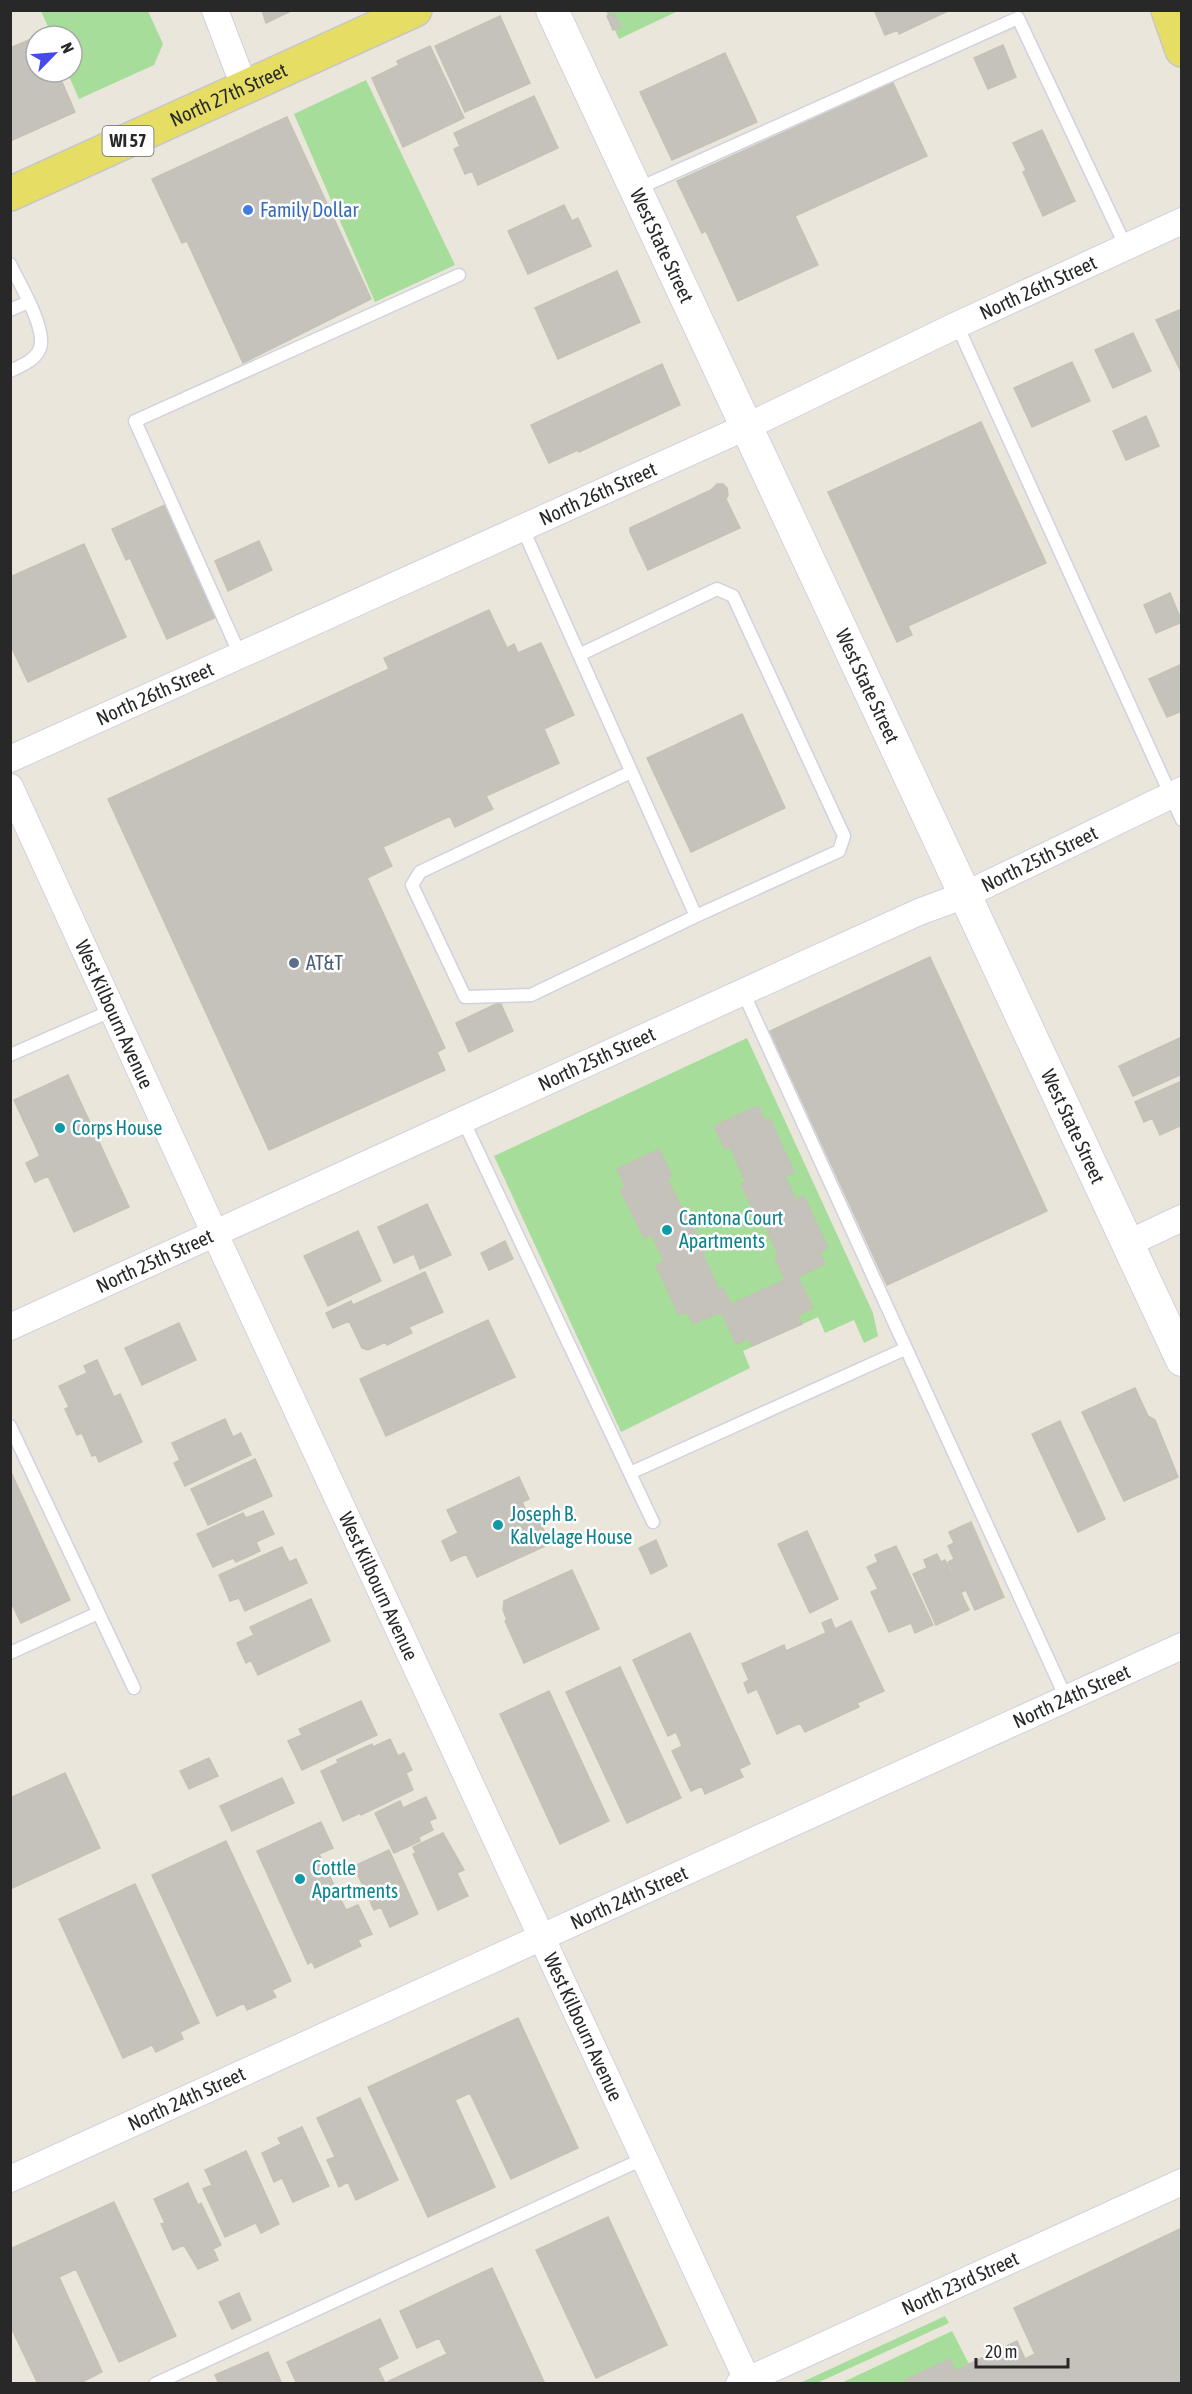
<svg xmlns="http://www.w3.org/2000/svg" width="1192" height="2394" viewBox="0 0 1192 2394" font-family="'Asap Condensed',sans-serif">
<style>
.green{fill:#a6dd9b}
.building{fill:#c5c2bb;stroke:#c5c2b5;stroke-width:1.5}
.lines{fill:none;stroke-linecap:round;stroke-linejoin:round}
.service-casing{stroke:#d1d1e0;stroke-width:15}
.minor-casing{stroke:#d1d1e0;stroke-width:28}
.tertiary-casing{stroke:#d1d1e0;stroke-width:34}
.primary-casing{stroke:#c7c7c7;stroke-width:36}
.service{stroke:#fff;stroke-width:12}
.minor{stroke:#fff;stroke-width:26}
.tertiary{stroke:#fff;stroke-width:32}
.primary{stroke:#e6dd64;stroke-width:33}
.shop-dot{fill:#3f7fe0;stroke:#fff;stroke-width:2}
.service-dot{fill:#5c6f8a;stroke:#fff;stroke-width:2}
.culture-dot{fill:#0f9aa8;stroke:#fff;stroke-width:2}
.labels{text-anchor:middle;stroke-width:5;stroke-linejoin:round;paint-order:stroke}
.shield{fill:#fff;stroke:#686868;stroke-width:1.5}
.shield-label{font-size:18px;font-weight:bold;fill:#282828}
.street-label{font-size:20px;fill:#282828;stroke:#fff}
.shop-label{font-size:20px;fill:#366cbe;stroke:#fff;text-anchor:start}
.service-label{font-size:20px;fill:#4e5e75;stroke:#fff;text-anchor:start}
.culture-label{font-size:20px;fill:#0d838f;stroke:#fff;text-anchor:start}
</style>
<rect width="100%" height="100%" fill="#eae6db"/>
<path class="green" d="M41 11H148L163 44 154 65 79 99 67 72H72V36H52Z
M606 11H678L619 39Z
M366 80 455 265 375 302 294 114Z
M747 1038 873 1313 878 1336 864 1343 854 1320 825 1333 818 1317 743 1351 750 1368 621 1432 494 1156Z
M945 2316 949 2323 817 2383H800Z
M952 2331 969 2364 955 2371 950 2360 905 2380 906 2383 839 2384Z"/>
<path class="building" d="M262 10H293L266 23Z
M874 10H950L899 34 898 30 885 35Z
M614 13 621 27 613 30 607 16Z
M500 16 530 83 465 112 435 46Z
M36 37V72H44L48 80 59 75 75 112 10 141V48Z
M1003 45 1016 77 988 89 974 58Z
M430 46 464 118 403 147 372 78 399 65 397 61Z
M725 53 757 122 672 160 640 92Z
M893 83 927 156 795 216 818 265 738 301 706 231 702 233 677 181Z
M534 96 558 148 478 185 472 171 465 174 454 149 460 146 454 133Z
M287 117 371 299 243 363 187 241 182 243 152 179Z
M1042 130 1075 201 1043 216 1023 172 1026 170 1013 143Z
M564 205 572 221 578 218 591 246 528 274 508 231Z
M617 271 640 322 558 359 535 308Z
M1182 309V374L1156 320Z
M1133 333 1151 371 1113 388 1095 350Z
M1072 362 1090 401 1032 427 1014 388Z
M662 364 680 405 579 452 578 450 549 463 531 425Z
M1146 416 1159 446 1126 460 1113 431Z
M981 422 1046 563 908 626 912 635 897 642 828 492Z
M717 484H723L727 488 728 495 726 499 740 528 648 570 630 532V528L711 490Z
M165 505 216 617 167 639 130 558 126 560 112 529Z
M259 541 272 570 228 591 215 561Z
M84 544 126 637 28 682 10 644V577Z
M1170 593 1182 622 1156 633 1144 605Z
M489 610 507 648 514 644 518 653 541 643 574 715 544 729 559 763 486 796 493 809 455 827 450 816 383 847 392 866 367 878 445 1048 437 1052 445 1070 269 1150 108 799 389 669 384 658Z
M1182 664V711L1167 717 1149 679Z
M742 714 785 808 691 852 647 758Z
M930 957 1047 1211 887 1285 770 1031Z
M500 1002 513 1031 469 1052 456 1023Z
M1182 1037V1074L1133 1096 1119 1066Z
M68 1075 129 1207 74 1232 48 1176 35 1182 26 1163 40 1156 14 1100Z
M1182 1081V1125L1160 1135 1152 1118 1144 1122 1135 1102Z
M758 1106 765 1121 770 1119 794 1172 785 1176 796 1200 804 1196 828 1248 819 1252 825 1264 798 1277 813 1308 798 1315 802 1324 752 1346 749 1338 736 1344 721 1312 693 1324 687 1312 679 1315 656 1265 664 1261 652 1235 644 1238 620 1189 625 1186 617 1169 659 1149 672 1176 667 1178 683 1211 686 1210 705 1252 702 1253 719 1290 723 1288 731 1304 785 1280 775 1258 779 1256 764 1224 760 1225 741 1184 746 1182 730 1147 725 1149 714 1126Z
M427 1204 451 1255 420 1269 414 1254 394 1263 378 1227Z
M358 1231 381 1281 328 1306 304 1256Z
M505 1241 513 1259 489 1270 481 1253Z
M425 1272 443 1312 409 1327 412 1333 387 1345 386 1342 368 1350 362 1348 349 1321 333 1328 326 1313 351 1301 353 1305Z
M488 1320 515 1377 386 1436 360 1379Z
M179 1323 196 1360 142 1385 125 1348Z
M97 1360 114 1397 120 1394 142 1442 99 1462 96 1455 92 1456 82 1433 77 1435 65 1409 69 1407 59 1386 87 1373 84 1366Z
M1135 1388 1148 1416 1155 1420 1178 1477 1124 1501 1082 1412Z
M225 1419 233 1437 241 1433 251 1455 185 1486 174 1463 180 1460 172 1443Z
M1060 1421 1105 1519 1078 1532 1032 1434Z
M255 1459 272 1496 208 1525 191 1489Z
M10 1470 70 1600 21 1623 10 1600Z
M519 1477 529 1499 522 1502 529 1517 536 1513 550 1544 477 1577 466 1554 451 1561 442 1541 458 1533 447 1510Z
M263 1511 274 1534 256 1542 260 1551 236 1562 233 1558 213 1567 197 1534 243 1513 246 1518Z
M971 1522 1004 1597 975 1610 966 1590 962 1592 948 1562 954 1559 948 1546 954 1543 949 1532Z
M807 1531 838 1599 810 1613 778 1544Z
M656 1540 667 1566 651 1574 639 1548Z
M896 1546 933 1625 915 1633 911 1623 889 1632 871 1592 878 1589 867 1567 878 1562 875 1555Z
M282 1547 289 1562 296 1559 307 1583 245 1611 239 1598 230 1601 219 1575Z
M937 1554 941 1562 945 1560 969 1610 936 1625 913 1574 927 1568 924 1560Z
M572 1570 599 1629 524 1663 505 1621 507 1620 503 1610 504 1601Z
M311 1599 330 1641 258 1675 251 1660 246 1663 237 1643 254 1635 250 1627Z
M831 1619 835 1629 851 1621 884 1691 857 1703 859 1707 805 1732 800 1723 777 1734 757 1689 748 1693 744 1683 749 1680 742 1664 784 1645 786 1651 826 1633 822 1623Z
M690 1633 750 1764 739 1769 743 1777 705 1794 702 1786 691 1791 672 1751 682 1746 676 1732 668 1736 633 1660Z
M620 1667 681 1798 627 1823 566 1692Z
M549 1691 609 1821 560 1844 500 1714Z
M361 1701 377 1735 302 1770 288 1741 302 1735 299 1729Z
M390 1739 398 1756 404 1753 412 1770 406 1773 413 1790 361 1815 360 1813 343 1821 321 1771 338 1763 337 1760 372 1744 373 1747Z
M209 1758 218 1776 189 1789 180 1771Z
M65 1773 100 1848 10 1889V1798Z
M282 1778 294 1803 232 1831 220 1806Z
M426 1797 436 1818 429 1821 433 1830 419 1837 420 1841 394 1853 375 1813 400 1801 403 1808Z
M321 1822 333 1848 319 1854 346 1910 358 1905 372 1934 358 1940 361 1946 315 1968 312 1961 308 1964 257 1851Z
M443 1833 464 1870 457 1873 468 1896 438 1910 413 1854 416 1853 413 1847Z
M226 1841 291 1981 272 1990 276 1997 247 2010 244 2003 217 2016 152 1875Z
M389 1850 418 1914 390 1927 381 1907 374 1910 354 1866Z
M135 1884 199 2023 180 2032 183 2039 156 2052 152 2045 123 2058 59 1919Z
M518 2018 578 2148 511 2179 470 2093 455 2100 495 2187 428 2217 368 2087Z
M360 2098 398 2180 356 2200 348 2182 339 2187 327 2160 335 2157 317 2118Z
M302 2127 329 2186 293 2202 282 2178 274 2182 262 2153 281 2144 278 2138Z
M246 2151 279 2224 261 2233 256 2223 225 2237 203 2189 212 2185 205 2170Z
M188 2183 198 2205 201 2203 221 2245 213 2249 218 2260 198 2269 184 2245 173 2250 161 2224 165 2223 154 2199Z
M114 2202 176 2336 119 2362 76 2269 59 2277 102 2372 78 2384H38L10 2325V2249Z
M608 2217 667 2345 596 2378 536 2250Z
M1182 2228V2384H906L905 2380 950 2359 955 2371 1017 2341 1025 2359 1035 2354 1014 2308Z
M492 2268 545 2384H297L287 2362 380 2319 398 2358 378 2368 385 2383 447 2354 439 2338 417 2348 400 2311Z
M239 2293 251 2320 232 2329 219 2302Z
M268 2352 282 2384H219L215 2375Z"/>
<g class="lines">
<defs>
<path id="service" d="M637 189 1018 18 1126 247
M10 264C19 283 47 329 40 348 36 360 21 366 10 371
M10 310 28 302
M957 325 1182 820
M522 527C581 657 638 787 696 916L839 851 844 836 733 596 717 589 579 655
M240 655 135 421 459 275
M631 772 420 872 412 885 465 997 531 995 696 916
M743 992 1066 1698
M10 1055 113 1010
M463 1120 653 1522
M10 1426 134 1688
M630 1473 905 1349
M10 1653 98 1613
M155 2384 645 2158"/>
<g id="minor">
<path d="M215 10 245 89"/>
<path id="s1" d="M10 759 748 426 957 325 1182 221"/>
<path id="s2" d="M10 787 215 1234 749 2384"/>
<path d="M1129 1243 1182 1218"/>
<path id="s3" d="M10 1327 743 992 919 912 965 895 1182 790"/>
<path id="s4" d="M10 2179 1182 1646"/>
<path id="s5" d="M739 2384 1182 2182"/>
</g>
<g id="tertiary">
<path id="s6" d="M552 10 1182 1360"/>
</g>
<g id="primary">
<path d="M1168 10 1182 50"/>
<path id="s7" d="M10 194 415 10"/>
</g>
</defs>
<use href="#service" class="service-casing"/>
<use href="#minor" class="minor-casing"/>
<use href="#tertiary" class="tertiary-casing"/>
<use href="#primary" class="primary-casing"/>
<use href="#service" class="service"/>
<use href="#minor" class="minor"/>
<use href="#tertiary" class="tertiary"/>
<use href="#primary" class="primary"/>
</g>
<circle class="shop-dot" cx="248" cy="210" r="6"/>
<circle class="service-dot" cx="294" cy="963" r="6"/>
<g class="culture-dot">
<circle cx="60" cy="1128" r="6"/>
<circle cx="667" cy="1230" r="6"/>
<circle cx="498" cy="1525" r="6"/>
<circle cx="300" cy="1879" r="6"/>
</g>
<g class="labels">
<rect class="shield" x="102.5" y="126" width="51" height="30" rx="4.5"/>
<g class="shield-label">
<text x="128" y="147">WI 57</text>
</g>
<g class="street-label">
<text dy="7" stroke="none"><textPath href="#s7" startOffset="240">North 27th Street</textPath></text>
<text dy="7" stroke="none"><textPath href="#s6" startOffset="260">West State Street</textPath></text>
<text dy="7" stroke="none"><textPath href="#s1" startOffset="1131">North 26th Street</textPath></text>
<text dy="7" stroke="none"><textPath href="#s1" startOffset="645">North 26th Street</textPath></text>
<text dy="7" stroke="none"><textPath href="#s6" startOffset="746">West State Street</textPath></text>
<text dy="7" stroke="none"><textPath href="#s1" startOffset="159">North 26th Street</textPath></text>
<text dy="7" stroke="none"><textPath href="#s3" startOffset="1131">North 25th Street</textPath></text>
<text dy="7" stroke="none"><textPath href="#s2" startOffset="250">West Kilbourn Avenue</textPath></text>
<text dy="7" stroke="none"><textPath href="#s3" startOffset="645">North 25th Street</textPath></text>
<text dy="7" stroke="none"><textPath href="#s6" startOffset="1232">West State Street</textPath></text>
<text dy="7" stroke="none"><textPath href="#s3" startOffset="159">North 25th Street</textPath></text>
<text dy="7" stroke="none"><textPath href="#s2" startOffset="880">West Kilbourn Avenue</textPath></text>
<text dy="7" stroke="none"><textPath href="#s4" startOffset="1166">North 24th Street</textPath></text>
<text dy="7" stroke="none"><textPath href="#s4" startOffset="680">North 24th Street</textPath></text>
<text dy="7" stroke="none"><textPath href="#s2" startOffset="1366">West Kilbourn Avenue</textPath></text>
<text dy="7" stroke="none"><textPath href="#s4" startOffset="194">North 24th Street</textPath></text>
<text dy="7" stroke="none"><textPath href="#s5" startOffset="243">North 23rd Street</textPath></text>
</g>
<g class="shop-label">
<text x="260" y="217">Family Dollar</text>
</g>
<g class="service-label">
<text x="306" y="970">AT&amp;T</text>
</g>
<g class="culture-label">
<text x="72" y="1135">Corps House</text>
<text x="679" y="1225">Cantona Court<tspan x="679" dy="23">Apartments</tspan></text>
<text x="510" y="1521">Joseph B.<tspan x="510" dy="23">Kalvelage House</tspan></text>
<text x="312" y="1875">Cottle<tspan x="312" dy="23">Apartments</tspan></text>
</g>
</g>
<rect width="1192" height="2394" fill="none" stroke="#282828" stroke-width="24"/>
<g transform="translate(54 54) rotate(65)"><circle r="28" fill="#ffffff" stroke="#a9a9a9" stroke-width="1.5"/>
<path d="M0-4.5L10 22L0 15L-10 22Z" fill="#4649ec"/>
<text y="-9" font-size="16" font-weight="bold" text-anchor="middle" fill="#282828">N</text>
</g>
<path d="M976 2358v9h92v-9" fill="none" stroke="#282828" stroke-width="3"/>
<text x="985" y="2358" font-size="18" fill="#282828" stroke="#ffffff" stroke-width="4.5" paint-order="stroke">20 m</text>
</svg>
